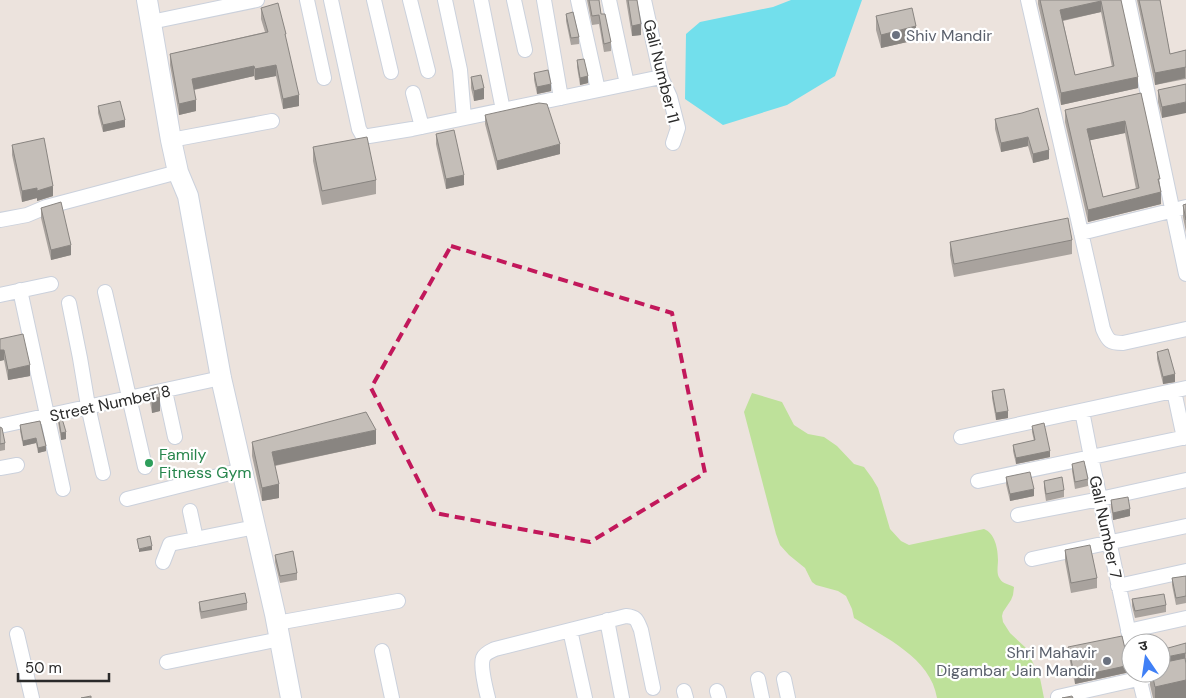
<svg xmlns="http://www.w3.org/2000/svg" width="1186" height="698" viewBox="0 0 1186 698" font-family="'DM Sans','Noto Sans Devanagari',sans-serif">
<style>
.green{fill:#bee19a}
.water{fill:#72dfec}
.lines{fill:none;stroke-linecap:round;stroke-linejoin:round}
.street-casing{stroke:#cbd1dc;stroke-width:16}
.secondary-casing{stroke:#cbd1dc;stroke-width:22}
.street{stroke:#fff;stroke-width:14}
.secondary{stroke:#fff;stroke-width:20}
.wall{fill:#a9a39e;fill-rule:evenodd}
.shaded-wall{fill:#898581}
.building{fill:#c4beb8;stroke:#898581;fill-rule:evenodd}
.marked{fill:none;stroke:#c2185b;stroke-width:4;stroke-dasharray:10 6;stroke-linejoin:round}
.worship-dot{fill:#6b7280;stroke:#fff;stroke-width:2}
.leisure-dot{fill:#2e9e5b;stroke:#fff;stroke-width:2}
.labels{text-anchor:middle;stroke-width:4.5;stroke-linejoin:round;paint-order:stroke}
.worship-label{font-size:16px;fill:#5b616d;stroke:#fff;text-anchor:start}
.street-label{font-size:16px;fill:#2a2a2a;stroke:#fff}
.leisure-label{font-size:16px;fill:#27864d;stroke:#fff;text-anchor:start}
</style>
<rect width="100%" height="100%" fill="#ece3dd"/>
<path class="green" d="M752 393 782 402 794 425 808 434 824 437 837 446 854 464 864 467 872 478 878 488 890 529 901 541 909 545 984 529C995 533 998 549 998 560 998 566 996 574 1000 579 1003 584 1009 584 1014 587L1013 595 1011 600 1003 612 1002 616 1003 622 1010 633 1026 648 1040 678 1044 698H937C931 658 884 637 854 618L852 609 846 596 838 591 816 585 812 582 805 568 789 555 780 545 776 534 744 412Z"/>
<path class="water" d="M791 0H862L835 76 787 105 723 125 685 99 686 34 700 22 773 7Z"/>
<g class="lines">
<defs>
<path id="street" d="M307 0 324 78
M331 0 359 129 363 136H369L412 129 661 77
M374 0 391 72
M410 0 428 71
M445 0 460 70 464 118
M481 0 503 110
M514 0 525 50
M544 0 561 98
M578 0 598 90
M609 0 627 84
M644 0 661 77 670 97 678 128 673 143
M1028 0 1103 329C1108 341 1110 343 1123 343L1186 329
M1128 0 1186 274
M151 22 257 0
M413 93 422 127
M171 140 272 121
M0 220 27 215 46 207 178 172
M1081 233 1186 207
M20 290 63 489
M105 292 145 467
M0 295 51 284
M69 303 80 358 88 406 103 473
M165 391 175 437
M1174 391 1184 438
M1082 411 1091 457 1131 643
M0 426 221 378
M961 437 1186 388
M0 468 17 465
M978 481 1186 437
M127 499 242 470
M190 511 196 539
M1018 515 1100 499 1186 480
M1032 559 1186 526
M163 562 170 544 255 527
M1118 586 1186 571
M607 620 622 698
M277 623 398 601
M570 630 585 698
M1128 631 1186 618
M17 634 32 698
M382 651 392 698
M167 662 280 639
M1138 673 1144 698
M758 679 762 698
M784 679 788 698
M684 691 686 698
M717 691 719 698
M1058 697 1186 668
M488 698C486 690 480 666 483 658 485 653 491 651 495 649L626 616C637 617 637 620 641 630L653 688"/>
<path id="secondary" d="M147 0 171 140 178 172 188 196 221 378 275 614 291 698"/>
</defs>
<use href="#street" class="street-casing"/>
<use href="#secondary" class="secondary-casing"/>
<use href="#street" class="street"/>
<use href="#secondary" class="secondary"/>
</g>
<path class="wall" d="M587 0H599L601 14 611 42V51L604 52 599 24 592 25Z
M626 0H637L641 35 632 36Z
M1038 0H1121L1138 88 1061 105 1038 4ZM1101 12 1112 67 1075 75 1063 21Z
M1137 0H1160L1170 54 1186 50V79L1155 85Z
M261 8 286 40 299 106 283 109 276 76 255 80 254 76 194 90 196 111 179 115 170 65V54L265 32 261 19Z
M566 14 579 37V44L571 45 566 21Z
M876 16 916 40 881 48 876 30Z
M577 60 588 83 580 85 577 67Z
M534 73 551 91 537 94 534 80Z
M471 77 484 99 474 101 471 88Z
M1186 84 1162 118 1158 102V90Z
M1141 93 1160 184 1161 204 1088 222 1065 122V110ZM1125 133 1136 189 1103 197 1090 140Z
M98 106 125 127 103 132 98 113Z
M485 115 560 154 497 170 485 124Z
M995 119 1049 150V159L1033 163 1028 146 1001 152 995 129Z
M436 134 464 185 446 189 436 144Z
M12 145 53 196 37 201V198L22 202 12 155Z
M313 147 376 180V194L322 205 313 161Z
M1186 204V232L1183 217V205Z
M41 208 71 255 51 260 41 218Z
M1072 240V254L954 277 950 255V242Z
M0 339 30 376 8 380 4 360 0 361Z
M1157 352 1175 382 1163 384 1157 359Z
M150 389 160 411 152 413 150 402Z
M992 391 1008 418 996 420 992 398Z
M58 415 66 439 61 440 58 422Z
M40 421 46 451 38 453 36 443 23 446 20 431V425Z
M1032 426 1050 457 1016 464 1013 451V445L1034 441 1032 432Z
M0 427 5 443V450L0 451Z
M252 442 376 444 275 466 279 498 262 501 252 456Z
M1072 464 1088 479V486L1075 489 1072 471Z
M1006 477 1034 496 1010 501 1006 484Z
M1044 481 1064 490V497L1046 501 1044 488Z
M1111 500 1130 516 1113 520 1111 507Z
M1065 550 1097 578V588L1071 593 1065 561Z
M275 555 297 573V580L280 583 275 562Z
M1186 576V603L1176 605 1172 585V578Z
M1132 599 1166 605V612L1135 618 1132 606Z
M199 602 247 603V610L201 619 199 609Z
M1186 643V660L1185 659 1186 698H1153L1150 685V673H1161Z
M1068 647 1126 653 1131 652V669L1130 672 1075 684 1068 653Z"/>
<path class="shaded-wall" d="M1101 1V12L1060 21V10Z
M641 24V35L632 36V26Z
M916 26V40L881 48V35Z
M276 65V76L255 80V69Z
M254 66V76L192 90V79Z
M1185 67V78L1155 85V73Z
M588 76V83L580 85V78Z
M1138 77V88L1061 105V93Z
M551 84V91L537 94V87Z
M484 88V99L474 101V91Z
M299 95V106L283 109V99Z
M196 100V111L179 115V104Z
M1186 102V113L1162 118V107Z
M125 120V127L103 132V125Z
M1125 121V133L1087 141V129Z
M1028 137V146L1001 152V143Z
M560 144V154L497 170V161Z
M1049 150V159L1033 163V154Z
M464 175V185L446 189V179Z
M53 186V196L37 201V191Z
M37 188V198L22 202V191Z
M1161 192V204L1088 222V210Z
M71 245V255L51 260V250Z
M0 350H4V360L0 361Z
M30 365V376L8 380V370Z
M1175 374V382L1163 384V377Z
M160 397V411L152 413V399Z
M1008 411V418L996 420V413Z
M376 430V444L272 466V452Z
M66 432V439L61 440V433Z
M36 438V443L23 446V441Z
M46 446V451L38 453V448Z
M1050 451V457L1016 464V458Z
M279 484V498L262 501V488Z
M1034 489V496L1010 501V494Z
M1130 509V516L1113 520V513Z
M152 546V550L139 552V549Z
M1185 653V659L1161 665V658Z
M1131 662V669L1130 672 1075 684V677Z
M1186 680V698H1155V687Z"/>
<path class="building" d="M589 0H599L601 14H605L611 42 604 44 599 15 592 16Z
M628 0H637L641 24 632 26Z
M1040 0H1121L1138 77 1061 93ZM1101 1 1114 66 1075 75 1060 10Z
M1139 0H1160L1170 54 1186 50V67L1155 73Z
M278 3 286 34H285L299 95 283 99 276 65 255 69 254 66 192 79 196 100 179 104 170 54 268 32 261 8Z
M912 8 916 26 881 35 876 16Z
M573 12 579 37 571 38 566 14Z
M584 59 588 76 580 78 577 60Z
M548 70 551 84 537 87 534 73Z
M481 75 484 88 474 91 471 77Z
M1186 84V102L1162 107 1158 90Z
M1141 93 1160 179H1158L1161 192 1088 210 1065 110ZM1125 121 1139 188 1103 197 1087 129Z
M120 101 125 120 103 125 98 106Z
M539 103 547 104 560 144 497 161 485 115Z
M1038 108 1049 150 1033 154 1028 137 1001 143 995 119 1022 113Z
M454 130 464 175 446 179 436 134Z
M367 137 376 180 322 191 313 147Z
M44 138 53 186 37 191V188L22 191 12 145Z
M61 202 71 245 51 250 41 208Z
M1186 204V220L1183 205Z
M1068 218 1072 240 954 264 950 242Z
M23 334 30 365 8 370 4 350H0V339Z
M1168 349 1175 374 1163 377 1157 352Z
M158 387 160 397 152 399 150 389Z
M1004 389 1008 411 996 413 992 391Z
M366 412 376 430 272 452 279 484 262 488 252 442Z
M58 415H61L66 432 61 433Z
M40 421 46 446 38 448 36 438 23 441 20 425Z
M1044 423 1050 451 1016 458 1013 445 1035 440 1032 426Z
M0 427 2 428 5 443 0 444Z
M1084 461 1088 479 1075 482 1072 464Z
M1030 472 1034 489 1010 494 1006 477Z
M1062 477 1064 490 1046 494 1044 481Z
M1128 497 1130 509 1113 513 1111 500Z
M150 536 152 546 139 549 137 539Z
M1090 545 1097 578 1071 583 1065 550Z
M293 551 297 573 280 576 275 555Z
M1186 576V596L1176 598 1172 578Z
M245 593 247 603 201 612 199 602Z
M1164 594 1166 605 1135 611 1132 599Z
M1122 636 1126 653 1131 652V662L1130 665 1075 677 1068 647Z
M1186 643V653L1161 658V650Z
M1185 658 1186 664V680L1155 687 1152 673H1161V663Z
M91 696V698H81Z
M1072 696 1073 698H1062Z"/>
<path class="marked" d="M451 246 672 313 705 473 590 542 435 513 371 388Z"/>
<g class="worship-dot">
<circle cx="896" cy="35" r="5"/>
<circle cx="1107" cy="661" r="5"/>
</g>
<circle class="leisure-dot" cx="149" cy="463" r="5"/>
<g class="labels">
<g class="worship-label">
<text x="906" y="41">Shiv Mandir</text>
<text x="1097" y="658" text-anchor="end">Shri Mahavir<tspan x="1097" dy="18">Digambar Jain Mandir</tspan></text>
</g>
<g class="street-label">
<text transform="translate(662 71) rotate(76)" y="6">Gali Number 11</text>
<text transform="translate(110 403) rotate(-12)" y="6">Street Number 8</text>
<text transform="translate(1106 527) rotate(78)" y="6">Gali Number 7</text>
</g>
<g class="leisure-label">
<text x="159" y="460">Family<tspan x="159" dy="18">Fitness Gym</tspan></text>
</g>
</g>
<g transform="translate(1146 658) rotate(347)"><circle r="24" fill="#ffffff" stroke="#aaaaaa"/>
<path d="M0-4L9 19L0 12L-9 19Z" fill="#4080f6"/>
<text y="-8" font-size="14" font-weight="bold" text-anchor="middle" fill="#2a2a2a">उ</text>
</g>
<path d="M18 673v8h91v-8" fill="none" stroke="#2a2a2a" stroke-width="2.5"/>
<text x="25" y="673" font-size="15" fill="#2a2a2a" stroke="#ffffff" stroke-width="4" paint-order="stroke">50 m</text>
</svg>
